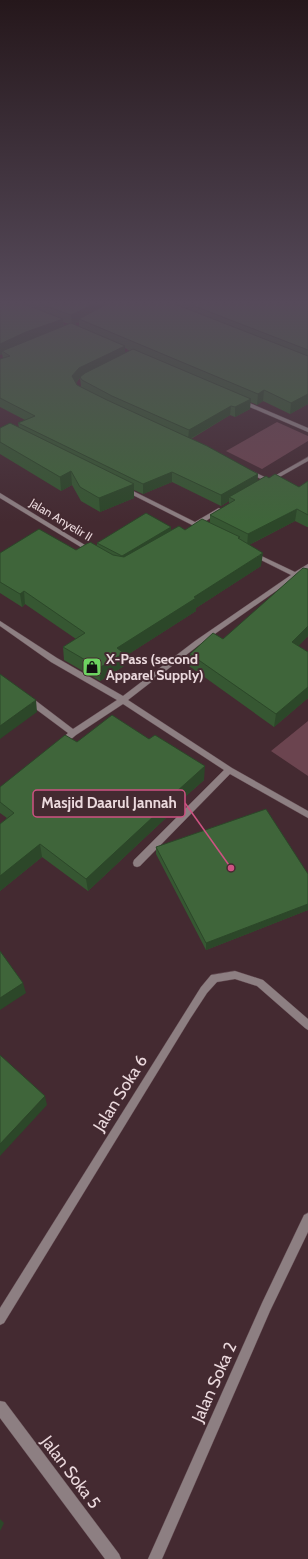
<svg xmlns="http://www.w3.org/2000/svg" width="308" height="1559" viewBox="0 0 308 1559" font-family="Cabin,sans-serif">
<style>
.green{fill:#6b444f}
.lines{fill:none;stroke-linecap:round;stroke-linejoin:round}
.street-casing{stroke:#5f464d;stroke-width:1}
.street{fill:#8d7f82;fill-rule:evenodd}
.wall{fill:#365732;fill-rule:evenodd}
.shaded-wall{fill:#2c4729}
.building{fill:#3f653a;stroke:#2c4729}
.labels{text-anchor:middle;stroke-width:4;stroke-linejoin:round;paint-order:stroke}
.far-street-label{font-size:12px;fill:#ebd9dd;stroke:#442a31}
.poi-label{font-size:14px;font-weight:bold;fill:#ebd9dd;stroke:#442a31;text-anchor:start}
.near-street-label{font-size:17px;fill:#ebd9dd;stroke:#442a31}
.leader{fill:none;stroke:#ce5282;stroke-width:1.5}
.callout-dot{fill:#ce5282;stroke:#442a31;stroke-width:1.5}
.callout{fill:#442a31;stroke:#ce5282;stroke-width:1.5}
.callout-label{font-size:15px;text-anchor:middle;font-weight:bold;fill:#ebd9dd}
</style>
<rect width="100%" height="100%" fill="#442a31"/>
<path class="green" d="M277 422 308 436V441L262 469 226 451Z
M308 721V776L271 751Z"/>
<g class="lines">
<defs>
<path id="street" d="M240 399 308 428V432L238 402V400Z
M308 457V461L269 483 245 471 250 470 269 479Z
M125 487 195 522 217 509 219 508 222 510 200 525 201 526 198 528 123 490V488Z
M0 493 93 550 94 551 93 552H89L0 498Z
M253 552 295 572 308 564V569L300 574 308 577V581L296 577 199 645 128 700 232 768 308 811V818L230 774 140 866 137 867 134 866 133 863 134 860 224 770 123 704 76 735 63 746H57L56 744 68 733 25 701 24 699 25 697H31L73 729 117 700 51 662 0 626V621L57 658 123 696 195 641 291 575 251 555V553Z
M235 971 263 980 308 1019V1030L305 1028 257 986 235 979 217 982 207 993 190 1019 4 1323 0 1325V1308L201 987 211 975Z
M308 1213V1232L270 1311 162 1559H148L262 1303 304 1215Z
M0 1401 5 1402 119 1554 121 1559H105L0 1418Z"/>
</defs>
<use href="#street" class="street-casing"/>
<use href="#street" class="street"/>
</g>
<path class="wall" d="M0 304H308V404L290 414 263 401 257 405 250 402V409L235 417 230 415 191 439 258 474 257 481 269 478 299 487 308 481V527H307L295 521 249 545 261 566 196 608V611L124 657V666L100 681 64 660 63 647 76 639 25 604 22 607 0 593V553L76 550 97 546V543L171 527V530H185L210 522V515L229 504V501L221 506 172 482 143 494 134 490V498L100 512 81 501 72 485 61 491 0 454V428H19L18 423 25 420 0 407V359L3 358 2 354 0 355ZM63 322 69 324 64 326ZM79 322V327L74 324ZM125 348 130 351 125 353ZM80 378 81 386V387L77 385 76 383Z
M308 566V636L298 646 308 652V698L274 727 189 666 190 654 223 639 308 569Z
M77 742 204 780 168 812V816L88 891 42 857 0 891V824L7 818 0 813V787Z
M156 847 308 874V910L206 950 156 854Z"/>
<path class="shaded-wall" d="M94 304H115L79 319V322L72 325 71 315Z
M63 319 64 329 2 351V354L0 355V344L26 332Z
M125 346V355L80 378 73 386 72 376 79 368Z
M264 390 263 401 257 405 258 394Z
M308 394V404L290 414 291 403Z
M251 399 250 409 235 417V407Z
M231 406 230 415 188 440 189 430Z
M71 471 72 485 61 491 60 477Z
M172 472V482L143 494V484Z
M258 474 257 484 229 497V501L221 506V495Z
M134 484V498L100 512 99 498Z
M297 509 295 521 247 546 248 534Z
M171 527V535L122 563V556Z
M263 553 261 566 196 608V611L124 657V666L100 681 99 668 117 648 194 597Z
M24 591 25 604 22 607 20 594Z
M308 626V636L290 655 292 642Z
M308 687V698L274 727 276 714Z
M36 700 37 712 0 739V726Z
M205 766 204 780 168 812V816L88 891 86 879 166 801Z
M40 844 42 857 0 891V876Z
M308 904V910L206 950V943Z
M23 983 26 993 0 1010V998Z
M45 1096 47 1105 0 1156V1144Z
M0 1519 4 1523 0 1531Z"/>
<path class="building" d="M0 304H24L63 319 26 332 0 344Z
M40 304H94L71 315Z
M107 304H175L308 356V394L291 403 264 390 258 394 79 319Z
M189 304H308V350Z
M71 323 125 346 79 368 72 376 77 385 107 400 207 446 258 474 221 495 172 472 143 484 18 423 35 416 0 398V359L10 356 2 351Z
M133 349 251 399 235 407 231 406 189 430 112 396 82 380 80 377 85 373Z
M10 423 134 484 99 498 80 487 71 471 60 477 0 442V428Z
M275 474 299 487 308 481V515L297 509 248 534 210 515 235 500 229 497 266 476 269 478Z
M146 513 171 527 122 556 97 543Z
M202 519 240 537 238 538 263 553 194 597 196 598 117 648 124 653 99 668 63 647 85 633 24 591 20 594 0 582V553L39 529 76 550 90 542 113 555 124 557 179 526 185 530Z
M303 568 308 569V626L292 642 308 652V687L276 714 190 654 213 633 223 639Z
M0 674 36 700 0 726Z
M112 715 149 739 155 735 205 766 166 801 168 803 86 879 40 844 0 876V824L14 813 0 802V787L65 735 77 742Z
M266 809 308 874V904L206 943 156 847Z
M0 951 23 983 0 998Z
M0 1055 45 1096 0 1144Z"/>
<linearGradient id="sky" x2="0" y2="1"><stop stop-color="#25171b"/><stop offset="0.58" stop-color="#564a5a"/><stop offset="1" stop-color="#564a5a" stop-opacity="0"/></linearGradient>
<rect width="308" height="522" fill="url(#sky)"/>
<defs>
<symbol id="shop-square" viewBox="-11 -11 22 22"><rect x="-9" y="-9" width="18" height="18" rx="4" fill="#6dd361" stroke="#442a31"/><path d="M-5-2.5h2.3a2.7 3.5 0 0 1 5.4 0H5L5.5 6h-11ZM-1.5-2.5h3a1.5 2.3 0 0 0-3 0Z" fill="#111"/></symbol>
</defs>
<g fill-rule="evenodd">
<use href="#shop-square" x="81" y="656" width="22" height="22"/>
</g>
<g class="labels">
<g class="far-street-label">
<text transform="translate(61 520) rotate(31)" y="4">Jalan Anyelir II</text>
</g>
<g class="poi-label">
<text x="106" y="664">X-Pass (second<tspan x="106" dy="16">Apparel Supply)</tspan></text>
</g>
<g class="near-street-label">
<text transform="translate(120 1093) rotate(-58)" y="6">Jalan Soka 6</text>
<text transform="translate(214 1382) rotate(-66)" y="6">Jalan Soka 2</text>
<text transform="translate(71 1472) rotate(53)" y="6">Jalan Soka 5</text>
</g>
</g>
<path class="leader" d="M231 868L185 803"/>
<circle class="callout-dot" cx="231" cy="868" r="4"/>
<rect class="callout" x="33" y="790" width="152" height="27" rx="4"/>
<g class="callout-label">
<text x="109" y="808">Masjid Daarul Jannah</text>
</g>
</svg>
